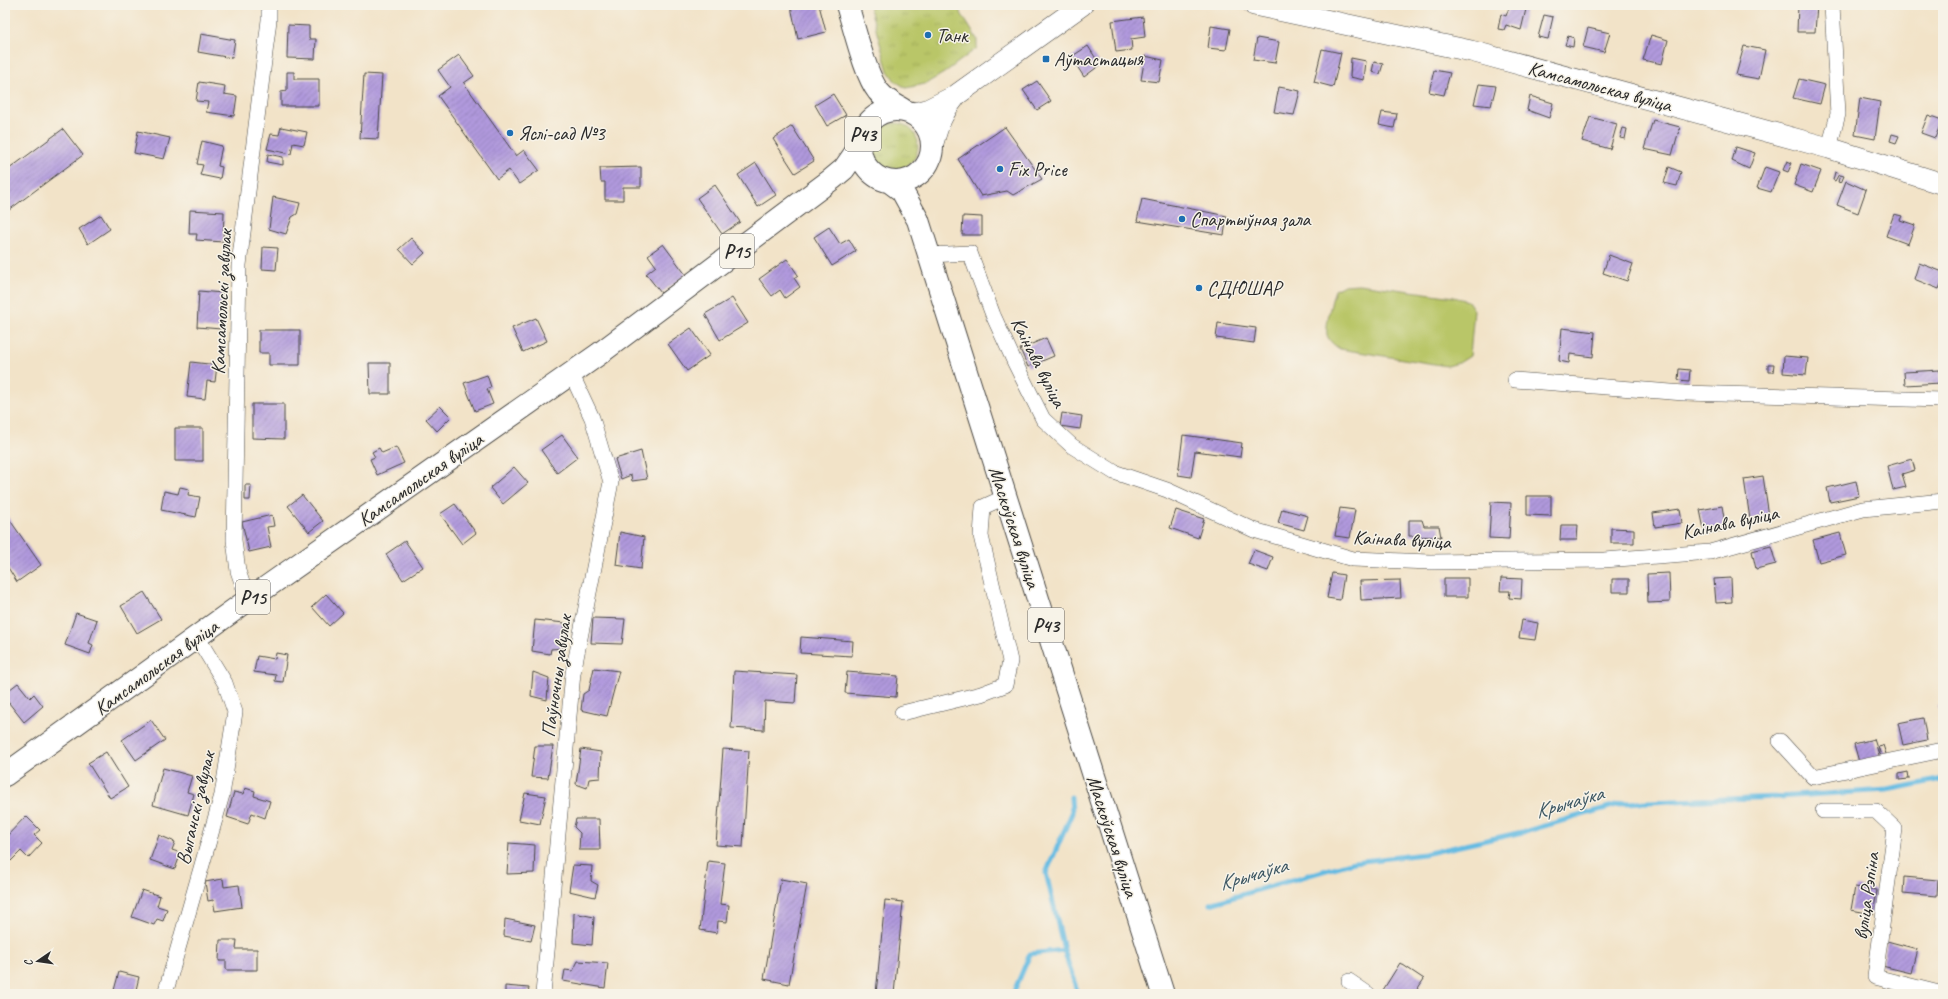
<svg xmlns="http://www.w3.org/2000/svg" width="1948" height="999" viewBox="0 0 1948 999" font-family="Caveat,sans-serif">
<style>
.grass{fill:url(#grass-tufts);stroke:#72784a}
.pitch{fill:#b9c668;stroke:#72784a}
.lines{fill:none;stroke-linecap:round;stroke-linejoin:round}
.stream{stroke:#65bbe2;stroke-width:5}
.building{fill:url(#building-hatch)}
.minor-casing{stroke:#494743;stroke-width:16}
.secondary-casing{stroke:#494743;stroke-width:22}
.primary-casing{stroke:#494743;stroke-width:24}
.minor{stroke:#fff;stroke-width:15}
.secondary{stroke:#fff;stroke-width:21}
.primary{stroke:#fff;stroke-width:22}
.poi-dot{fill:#1f6fb2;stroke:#f7f3e8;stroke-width:1.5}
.labels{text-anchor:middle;stroke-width:3;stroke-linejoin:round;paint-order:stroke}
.shield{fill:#f7f3e8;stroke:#686764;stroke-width:1}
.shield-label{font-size:19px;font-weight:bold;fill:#2b2b2b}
.poi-label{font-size:20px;fill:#2b2b2b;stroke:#f7f3e8;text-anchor:start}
.street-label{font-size:20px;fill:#2b2b2b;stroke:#f7f3e8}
.water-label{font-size:21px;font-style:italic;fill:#3c5662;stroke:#f7f3e8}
</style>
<defs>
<pattern id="grass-tufts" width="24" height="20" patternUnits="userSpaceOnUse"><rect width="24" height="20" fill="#b9c668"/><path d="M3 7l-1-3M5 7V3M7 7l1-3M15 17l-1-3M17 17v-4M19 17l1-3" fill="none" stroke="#9faa5a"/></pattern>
<pattern id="building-hatch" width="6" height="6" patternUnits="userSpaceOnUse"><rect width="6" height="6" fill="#b099dd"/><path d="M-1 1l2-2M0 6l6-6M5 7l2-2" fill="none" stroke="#8f7db3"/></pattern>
</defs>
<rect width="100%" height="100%" fill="#f7f3e8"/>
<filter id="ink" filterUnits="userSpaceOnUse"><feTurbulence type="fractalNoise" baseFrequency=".025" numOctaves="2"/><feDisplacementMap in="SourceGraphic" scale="8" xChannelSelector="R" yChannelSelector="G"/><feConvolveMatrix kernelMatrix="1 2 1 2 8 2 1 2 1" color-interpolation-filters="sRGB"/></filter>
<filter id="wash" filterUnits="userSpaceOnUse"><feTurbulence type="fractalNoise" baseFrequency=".012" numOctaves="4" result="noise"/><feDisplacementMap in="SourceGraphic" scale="16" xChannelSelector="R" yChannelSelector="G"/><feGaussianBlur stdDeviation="0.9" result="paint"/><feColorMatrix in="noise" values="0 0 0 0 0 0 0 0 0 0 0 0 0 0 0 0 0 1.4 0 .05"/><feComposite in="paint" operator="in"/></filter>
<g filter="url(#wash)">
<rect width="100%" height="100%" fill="#f2e3c8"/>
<path class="grass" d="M869 5H956L977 39V48L944 73 925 84 906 88 895 81 888 71Z
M872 146a23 23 0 1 1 46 0a23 23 0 1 1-46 0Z"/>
<path class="pitch" d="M1359 284 1454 297 1468 301 1474 310 1470 356 1459 363 1447 366 1340 349C1335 346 1329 341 1327 335 1325 327 1332 298 1335 290L1344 285Z"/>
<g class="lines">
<path class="stream" d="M1071 797 1072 813 1046 873 1064 950 1078 994
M1210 904 1354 862 1424 854 1527 831 1623 803 1778 797 1887 790 1943 779
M1013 994 1030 954 1064 950"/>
</g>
<g id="blocks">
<path class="building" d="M800 5H819L826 32 798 39 791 7Z
M1510 5H1527L1521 30 1506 25 1504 30 1498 29 1501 14 1506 16Z
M1798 5H1817L1815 32H1797Z
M1544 15 1553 17 1548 39 1538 37Z
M1143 17 1145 37 1131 39 1132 50 1116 52 1112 21Z
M288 25 309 26V39H316L315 59 287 58Z
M1211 26 1230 29 1226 50 1208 48Z
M1588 28 1610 33 1604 52 1583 47Z
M201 34 235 40 232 58 198 52Z
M1651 35 1668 40 1662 64 1643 60Z
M1568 36 1574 38 1573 47 1565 45Z
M1257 38 1279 42 1275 63 1253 60Z
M1088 46 1100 65 1084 77 1071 57Z
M1744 46 1765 50 1759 79 1736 75Z
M1322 49 1341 53 1333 87 1314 82Z
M459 55 474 76 464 83 516 156 524 150 539 170 519 184 509 170 497 179 438 96 450 87 438 70Z
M1145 56 1163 60 1159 82 1141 80Z
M1351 58 1366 61 1364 80 1350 77Z
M1374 62 1383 64 1380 74 1372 72Z
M1434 70 1450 73 1444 95 1429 92Z
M287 72H294V79H319V106H281V92L287 91Z
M364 74 382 75 378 139 360 138Z
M1799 79 1825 85 1820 104 1793 98Z
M1037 81 1051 101 1037 110 1023 90Z
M199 82 225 86 224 94 237 96 234 116 206 112 208 102 196 101Z
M1479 84 1496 86 1491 106 1474 104Z
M1279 87 1300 91 1294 115 1274 112Z
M833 94 846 115 827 126 815 105Z
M1530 96 1553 103 1549 118 1527 110Z
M1860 98 1880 102 1875 139 1855 135Z
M1382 112 1397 114 1394 128 1379 125Z
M1928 115 1942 120 1935 138 1921 133Z
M1590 117 1617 124 1610 149 1582 141Z
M1653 120 1680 127 1672 155 1644 149Z
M792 126 814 161 795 173 773 139Z
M281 127 307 132 304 145 293 143 291 154 267 149 271 134 279 135Z
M1005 127 1042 179 1013 195 1007 191 981 196 958 159Z
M1623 128 1627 129 1625 139 1620 138Z
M63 129 83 155 5 213V172Z
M138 131 170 138 164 159 134 153Z
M1892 134 1899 136 1896 143 1890 141Z
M202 141 222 146 218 166 222 167 220 179 200 175 203 165 197 164Z
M1736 147 1755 153 1749 169 1732 161Z
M268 154 283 157V165L267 162Z
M1787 161 1792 163 1788 172 1783 170Z
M756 163 776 195 758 207 738 175Z
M1801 164 1821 171 1813 192 1794 185Z
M641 167V187H623V200H605V182H601L600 168Z
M1669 167 1681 172 1677 186 1664 183Z
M1765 167 1779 172 1771 192 1757 188Z
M1835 172 1839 174 1835 181 1833 180Z
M1840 175 1844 176 1841 183 1838 182Z
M1846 181 1866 190 1858 213 1837 205Z
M715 185 740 222 722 234 697 198Z
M273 197 300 203 297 214 292 217 286 234 269 229Z
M1142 199 1227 216 1224 235 1137 221Z
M190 210 224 212 223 242 196 240 197 234H189Z
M1894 214 1902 216 1900 220 1915 225 1908 244 1886 236Z
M101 215 110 229 88 244 79 229Z
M963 216 982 217V235H962Z
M829 227 840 244 849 239 856 251 832 266 814 237Z
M411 238 425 253 413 264 399 249Z
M663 244 686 275 661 293 646 274 656 266 648 255Z
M263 247 278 248 276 270 262 269Z
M1609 255 1633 264 1627 281 1603 273Z
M787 259 798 275 794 278 800 287 785 298 780 290 772 296 759 279Z
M1919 263 1943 272V279L1939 289 1914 279Z
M199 291 223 293 221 329 197 327Z
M732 298 748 323 720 340 705 314Z
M536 318 547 341 523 352 512 328Z
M1218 323 1256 328 1254 343 1216 338Z
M691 328 710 355 687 371 668 344Z
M1562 328 1595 332 1593 357 1570 354 1569 363 1559 361Z
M259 330H300V365H269V353H259Z
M1046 338 1054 356 1028 367 1020 349Z
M1784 356 1808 358 1806 375 1783 373Z
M191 362 217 365 215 382 207 381 205 399 187 397Z
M369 363H390V394H370Z
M1768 364H1774L1773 372H1768Z
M1679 369 1690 370 1689 381 1678 380Z
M1940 370 1941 383 1905 385 1904 372Z
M487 375 491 387 487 389 493 404 475 411 464 383Z
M252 404H284V439L252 438Z
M440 406 451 417 437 431 426 419Z
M1062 413 1082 416 1080 429 1060 426Z
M175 428H203V461H175Z
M562 435 578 457 557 473 541 450Z
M1183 435 1242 443 1240 457 1195 451 1191 477 1178 475Z
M396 447 404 463 377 475 370 459 375 457 372 452 379 448 382 453Z
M641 451 647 479 632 481 631 475 621 479 615 459Z
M1912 459 1915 470 1902 474 1906 487 1893 490 1887 466Z
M514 467 528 483 503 504 490 488Z
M1763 476 1769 516 1750 519 1744 479Z
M1856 481 1859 496 1830 502 1827 488Z
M245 485H251L250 500H245Z
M180 487 189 489 188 495 200 497 196 517 161 510 164 491 178 494Z
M302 495 323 521 309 532 288 506Z
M1527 496H1551V516L1527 515Z
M1491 502 1511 503 1509 539 1489 538Z
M455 504 476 533 462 544 440 514Z
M1722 506 1726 530 1705 534 1700 510Z
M1340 508 1355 510 1350 538 1335 536Z
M1282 509 1308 516 1304 530 1278 523Z
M1680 509 1682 523 1655 527 1653 513Z
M1176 510 1204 519 1198 538 1170 528Z
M5 513 41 565 17 582 7 566 5 568Z
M272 515 274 526 267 527 271 547 249 552 242 522Z
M1409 520H1422L1424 526H1439L1441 537 1409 536Z
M1561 525H1578L1577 540H1560Z
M1611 528 1634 529V543H1611Z
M620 532 644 537 641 569 616 565Z
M1840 533 1846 555 1819 562 1813 540Z
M405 541 423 567 403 580 386 554Z
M1771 546 1776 564 1756 569 1752 551Z
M1254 550 1273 557 1268 571 1248 564Z
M1332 573 1344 575 1340 600 1327 598Z
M1669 573 1670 602 1648 603 1647 574Z
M1444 578H1468V597H1444Z
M1501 578 1522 579 1521 599 1509 598 1510 591H1500Z
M1731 578 1732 602 1716 603 1714 579Z
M1612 579H1629V592H1612Z
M1400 580 1401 598 1361 600 1360 581Z
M144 592 161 619 137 633 121 606Z
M326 594 343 613 329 626 312 607Z
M76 613 97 620 89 643 93 645 90 654 65 645Z
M593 618 625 619 622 644 591 643Z
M535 620 565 623 563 648 551 649 550 654 532 651Z
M1522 620 1538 623 1535 640 1519 638Z
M801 637 853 641 852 656 800 653Z
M276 653 287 655 283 682 275 681 276 675 254 672 257 656 275 659Z
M594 668 619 671 607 716 581 710 583 694 589 690Z
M734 671 797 675 795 703 765 701 764 730 731 728Z
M533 672 549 678 547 700 531 696Z
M847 672 898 676 896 697 845 693Z
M18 683 30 698 34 694 43 706 24 722 5 698V693Z
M1943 705V724H1942L1938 706Z
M1923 718 1927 740 1903 745 1898 723Z
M151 720 165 740 136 760 122 740Z
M1874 739 1880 758 1859 762 1854 744Z
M1883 745 1887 757 1882 759 1878 746Z
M535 746H553L548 778 531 777Z
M581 749 601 752 600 778 589 779 587 788 576 784Z
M723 749 749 751 743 847 716 845Z
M106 752 128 787 110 798 88 763Z
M163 768 192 776 187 792 194 794 188 815 153 805Z
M1908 772 1909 779 1899 780V774Z
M245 788 255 791 254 796 270 801 265 818 252 813 248 824 227 817 234 792 243 794Z
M525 793 546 796 540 824 519 820Z
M26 816 40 830 34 835 42 843 28 858 21 851 11 861 5 855V838Z
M576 819H599L600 850H579L580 833 574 827Z
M159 835 175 842 172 850 181 853 175 869 150 860Z
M509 843 535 845 534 873 507 874Z
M708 861 725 863 720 904 729 905 727 922 718 921 717 933 700 930Z
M573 865 592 866 591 881 598 885 595 897 569 891Z
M1904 877 1938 880 1937 896 1903 893Z
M223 879 224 887 239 885 242 907 215 911 213 900 208 901 205 882Z
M781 879 807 884 789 984 764 979Z
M1855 887 1877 890 1873 914 1851 910Z
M142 890 160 896 157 906 167 909 163 921 157 919 154 925 132 917Z
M885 900 903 902 894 994H876Z
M574 913 594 917 592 945 573 943Z
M505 919 535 925 531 941 504 936Z
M220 940H237L236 949H257V970H226V961H219Z
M1887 941 1917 949 1911 973 1882 966Z
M578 961 608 963 605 988 563 981 565 970 573 971Z
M1400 963 1424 979 1414 994H1390L1383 990Z
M119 972 139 977 135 994H113Z
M505 986 529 988 528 994H505Z"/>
</g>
</g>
<g filter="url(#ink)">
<use href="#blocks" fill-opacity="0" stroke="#494743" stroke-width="1"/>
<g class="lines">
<defs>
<path id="minor" d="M1829 148 1838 114 1832 5
M929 255 970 253 993 315 1015 363 1043 419 1072 446 1114 472 1167 490 1254 530 1353 559 1430 562 1604 560 1710 552 1863 509 1943 501
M1515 380 1684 393 1943 400
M248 600 238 571 234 540 239 265 269 20V5
M902 713 981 694 1005 685 1010 661 981 536 983 507 1005 497
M1780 741 1813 777 1943 750
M1823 811H1876L1895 829 1875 977 1943 994
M1349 981 1368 994
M165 994 222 795 235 712 225 683 197 637
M543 994 573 673 611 482 592 418 571 373"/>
<path id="secondary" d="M1254 5 1471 51 1829 148 1943 184
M914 113 927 110 955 96 1082 5
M933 143C938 125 943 111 955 97"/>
<path id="primary" d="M847 5C854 26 865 75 878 91 884 99 893 104 902 109
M860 146a36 36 0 1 1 72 0a36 36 0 1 1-72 0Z
M890 182 902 191 918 220 1163 994
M5 775 248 600 599 354 832 179 844 169 860 146"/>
</defs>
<use href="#minor" class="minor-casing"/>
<use href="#secondary" class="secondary-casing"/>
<use href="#primary" class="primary-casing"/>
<use href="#minor" class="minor"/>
<use href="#secondary" class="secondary"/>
<use href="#primary" class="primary"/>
</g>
</g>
<g class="poi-dot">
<circle cx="928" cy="35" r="4"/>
<rect x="1042" y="55" width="8" height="8" rx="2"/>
<circle cx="510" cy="133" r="4"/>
<circle cx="1000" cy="169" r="4"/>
<circle cx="1182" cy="219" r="4"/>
<circle cx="1199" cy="288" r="4"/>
</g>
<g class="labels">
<g class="shield">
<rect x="845" y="117" width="36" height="34" rx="3"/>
<rect x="720" y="234" width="34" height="34" rx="3"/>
<rect x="236" y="580" width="34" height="34" rx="3"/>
<rect x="1028" y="608" width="36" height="34" rx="3"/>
</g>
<g class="shield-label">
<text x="863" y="141">Р43</text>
<text x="737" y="258">Р15</text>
<text x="253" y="604">Р15</text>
<text x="1046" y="632">Р43</text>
</g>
<g class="poi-label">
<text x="936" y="42">Танк</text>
<text x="1054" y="66">Аўтастацыя</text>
<text x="518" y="140">Яслі-сад №3</text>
<text x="1008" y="176">Fix Price</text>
<text x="1190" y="226">Спартыўная зала</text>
<text x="1207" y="295">СДЮШАР</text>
</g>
<g class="street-label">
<text transform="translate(1600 86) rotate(15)" y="7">Камсамольская вуліца</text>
<text transform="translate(221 302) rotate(-87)" y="7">Камсамольскі завулак</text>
<text transform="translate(1039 362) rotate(63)" y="7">Каінава вуліца</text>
<text transform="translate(420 479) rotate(-35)" y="7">Камсамольская вуліца</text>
<text transform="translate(1730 522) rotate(-12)" y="7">Каінава вуліца</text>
<text transform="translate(1015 527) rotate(72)" y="7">Маскоўская вуліца</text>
<text transform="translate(1402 539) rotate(3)" y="7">Каінава вуліца</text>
<text transform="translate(156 667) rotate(-36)" y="7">Камсамольская вуліца</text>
<text transform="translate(556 676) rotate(-82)" y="7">Паўночны завулак</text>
<text transform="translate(195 808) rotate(-77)" y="7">Выганскі завулак</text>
<text transform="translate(1113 836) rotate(72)" y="7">Маскоўская вуліца</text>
<text transform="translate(1866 896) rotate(-82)" y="7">вуліца Рэпіна</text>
</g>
<g class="water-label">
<text transform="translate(1569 802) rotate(-16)" y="7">Крычаўка</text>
<text transform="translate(1253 874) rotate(-16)" y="7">Крычаўка</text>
</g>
</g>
<rect width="1948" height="999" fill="none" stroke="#f7f3e8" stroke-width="20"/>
<g transform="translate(38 961) rotate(257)" stroke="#f7f3e8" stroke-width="3" paint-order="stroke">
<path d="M0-3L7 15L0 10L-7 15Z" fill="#2b2b2b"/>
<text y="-6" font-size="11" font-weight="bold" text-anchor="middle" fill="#2b2b2b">С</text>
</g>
</svg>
